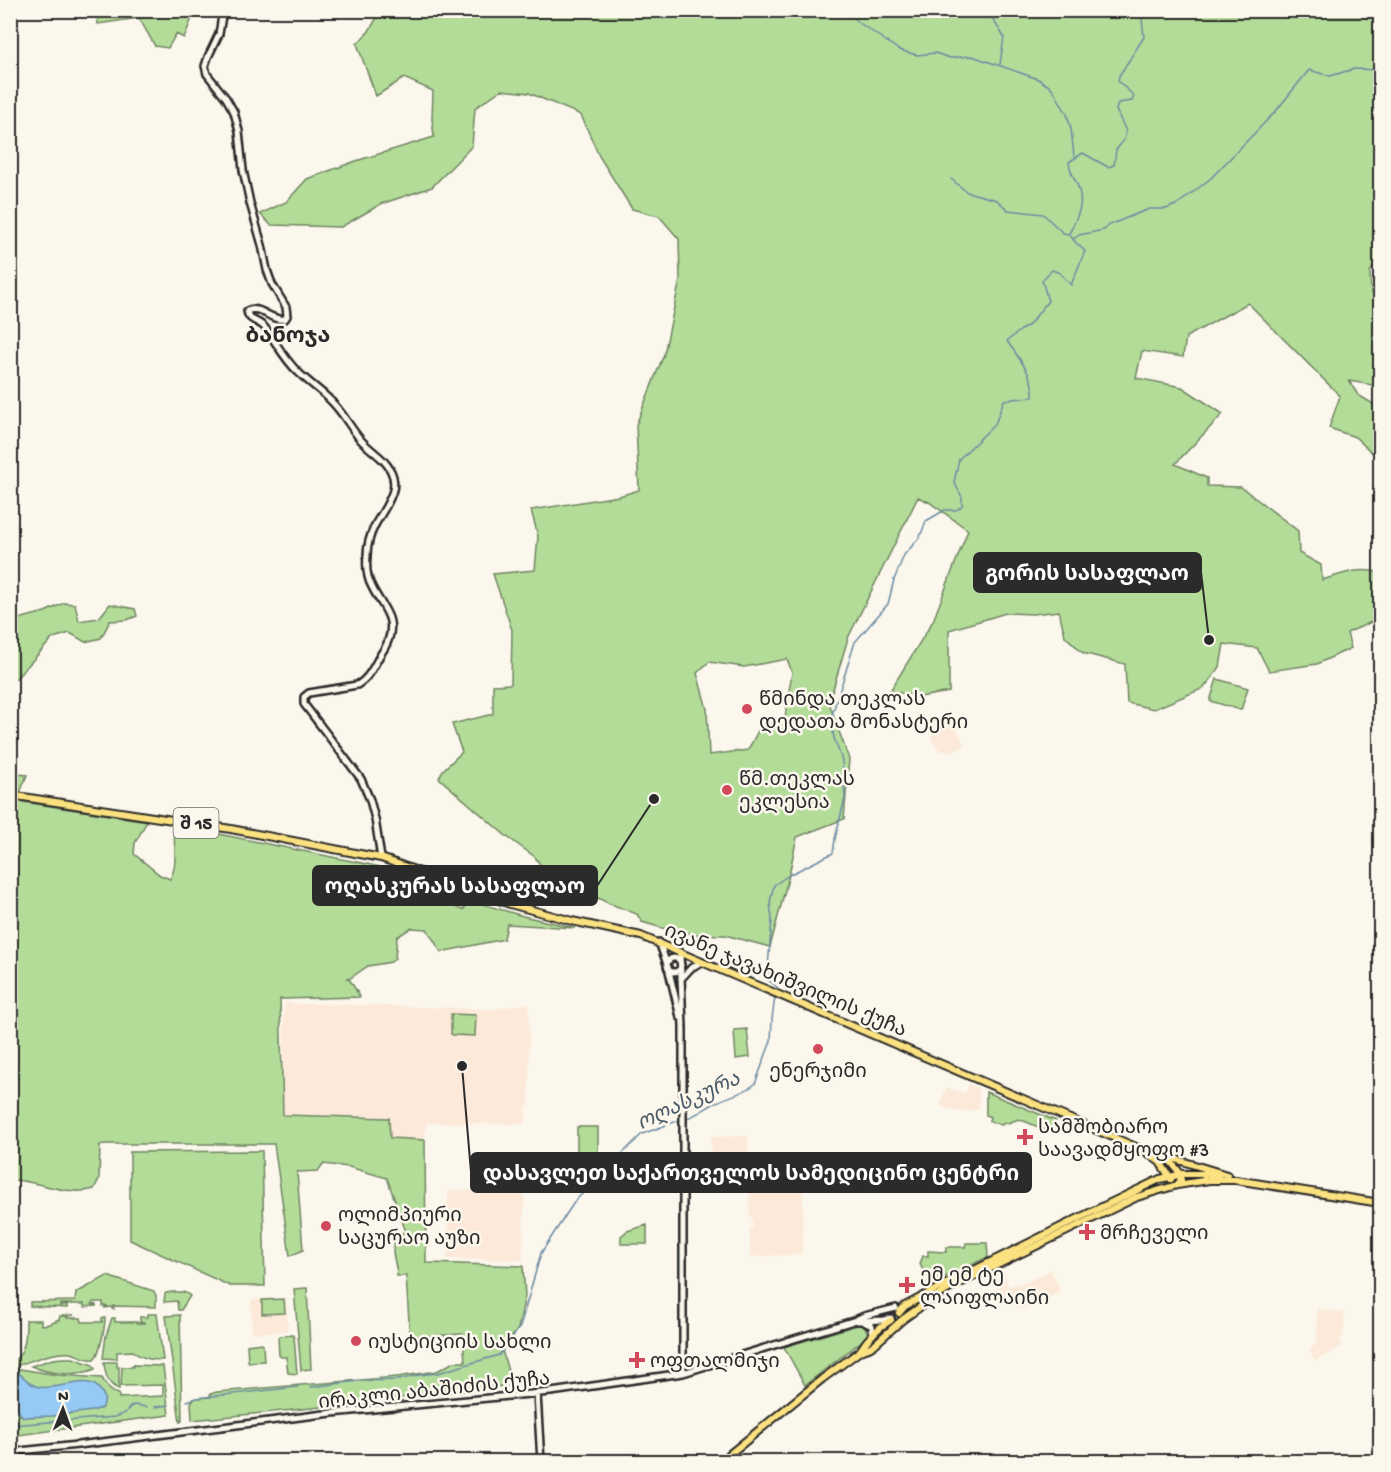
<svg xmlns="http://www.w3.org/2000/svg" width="1391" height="1472" viewBox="0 0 1391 1472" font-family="'Gochi Hand','Noto Sans Georgian',sans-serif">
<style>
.built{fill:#fce9d9}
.green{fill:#b3dc99;stroke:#6f8462;stroke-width:1.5;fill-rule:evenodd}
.water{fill:#96c9f3;stroke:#6b8aa3;stroke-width:1.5}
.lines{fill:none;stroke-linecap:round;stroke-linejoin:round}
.stream{stroke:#6b8aa3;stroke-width:1.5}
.secondary-casing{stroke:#2b2b2b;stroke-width:10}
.primary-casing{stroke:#2b2b2b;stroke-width:10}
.secondary{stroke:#fbf7ec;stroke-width:5}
.primary{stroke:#fbe180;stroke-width:6}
.poi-dot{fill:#d1495b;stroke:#fbf7ec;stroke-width:2}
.labels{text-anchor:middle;stroke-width:5;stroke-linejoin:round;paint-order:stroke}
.shield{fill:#fbf7ec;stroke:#696865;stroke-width:1.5}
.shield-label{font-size:18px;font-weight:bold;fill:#2b2b2b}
.poi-label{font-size:20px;fill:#2b2b2b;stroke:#fbf7ec;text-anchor:start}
.street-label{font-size:20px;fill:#2b2b2b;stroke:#fbf7ec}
.water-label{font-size:21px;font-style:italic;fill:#4b5a67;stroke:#fbf7ec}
.quarter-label{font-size:22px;font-weight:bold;fill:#2b2b2b;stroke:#fbf7ec}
.leader{fill:none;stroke:#2b2b2b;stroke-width:2}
.callout-dot{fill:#2b2b2b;stroke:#fbf7ec;stroke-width:2}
.callout{fill:#2b2b2b;stroke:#2b2b2b;stroke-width:2}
.callout-label{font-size:21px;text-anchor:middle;font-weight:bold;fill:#fff}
</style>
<rect width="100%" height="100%" fill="#fbf7ec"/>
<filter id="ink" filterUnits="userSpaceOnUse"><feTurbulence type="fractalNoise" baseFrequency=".0167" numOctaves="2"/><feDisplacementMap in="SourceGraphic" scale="12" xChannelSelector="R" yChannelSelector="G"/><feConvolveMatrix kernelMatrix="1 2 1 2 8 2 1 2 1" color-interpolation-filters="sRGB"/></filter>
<g filter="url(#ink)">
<path class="built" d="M928 718H934L954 724 964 744 963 747 951 751H940L933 742 926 721Z
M284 1003 496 1009 529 1003V1106H526L525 1124 426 1123 425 1140 389 1139V1117L283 1114Z
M969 1084 979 1089V1108L977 1110 962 1112 941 1107 943 1096 947 1088 963 1093 966 1092Z
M748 1136V1154H711V1137Z
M489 1164 525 1165 523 1260 447 1259 448 1190 481 1191V1186H488Z
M749 1190H803L802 1254 750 1257V1228L753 1227 752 1217H750Z
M1003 1270 1008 1285 1010 1286 1024 1283 1051 1270 1059 1287V1293L1021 1309 1016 1308 1014 1303 997 1302V1288L991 1276Z
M286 1298 288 1331 252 1333 251 1300Z
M1318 1309 1344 1313 1343 1322 1344 1323 1343 1337 1340 1338 1342 1346 1315 1361 1309 1349 1316 1344Z"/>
<path class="green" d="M96 11H188L193 16 184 38 176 34 168 48 155 46 139 18 98 24Z
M381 11H1380V258L1370 272 1371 293 1380 294V383L1372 385 1349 381 1358 395 1380 408V460L1355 437 1329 428 1340 396 1248 303 1186 337 1183 357 1142 351 1136 378 1182 387 1223 414 1175 464 1207 478V486L1241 487 1298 531 1299 553 1321 565 1322 580C1340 575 1358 567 1377 572L1378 619 1347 633 1351 648 1317 664 1269 671 1257 648 1224 644 1220 667 1204 688 1154 709 1127 703 1125 664 1083 653 1065 636 1059 611 1033 614 1006 613 949 630V692L920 697 890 691 933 621 968 530 929 502 918 497 848 638 829 703 849 759 844 819 797 837 789 875 770 947 725 935 692 934 662 928 642 922 637 914 608 903 555 876 541 866 535 857 506 836 439 778 443 770 462 752 452 724 493 714V685L511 684 512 630 493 574 535 570 538 536 531 510 619 496 639 490 636 425 664 354 680 280 679 239 659 216 632 209 599 156 581 115 529 93 501 90 475 108 472 146 432 187 381 204 341 227 271 225 260 214 286 202 307 179 356 161 434 137 432 119 433 91 404 78 376 96 357 44 369 31ZM787 659 792 672 785 717 761 725 748 750 709 755 707 709 697 673 709 662 744 667Z
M64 603 75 604 79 621 99 618 110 604 135 609 137 616 127 620 110 621 101 638 85 642 70 633 53 638 11 684V621L45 612Z
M1217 679 1248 688 1241 710 1210 701Z
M10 773 27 775 20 793 11 791Z
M11 800 147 821 135 843 134 854 160 875 170 879C179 863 173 843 174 825L381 867 449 893 452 906 463 910 468 904 479 903 523 916 575 928 507 924 504 939 441 952 427 929 411 928 397 937 395 958 391 962 368 966 349 979 346 978 350 980 360 997 280 999 283 1115 389 1118 390 1138 425 1140 426 1263 523 1266 525 1296 518 1329 502 1350 512 1385 303 1409 192 1420 191 1402 196 1398 210 1397V1394L217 1392 397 1377 437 1371 454 1362H465L463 1334 410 1337 406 1276H397C396 1256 388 1254 398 1234L406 1232 387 1178 349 1167 323 1164 318 1171 297 1172 303 1250 290 1256 274 1144H106L100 1145 99 1179 94 1189C70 1197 36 1180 11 1180Z
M451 1014 476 1015 475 1036 453 1035 451 1034Z
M747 1029 750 1057 736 1059 734 1030Z
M986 1092 1056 1121 1053 1129 1048 1131 1019 1119 1008 1123 1004 1122 1002 1125 989 1121 990 1117 986 1115Z
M577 1127H598V1156H577Z
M262 1151 265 1286H230L130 1240V1152Z
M647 1225V1244H621V1236L627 1231Z
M966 1243H987L988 1257 930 1284 920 1264 923 1256H928V1251L946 1252V1247H965Z
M107 1276 154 1291 156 1296V1307L113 1306 114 1309H112V1307L104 1308 108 1306H103V1302H93L92 1304 96 1305V1306L84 1307V1304H60V1306L67 1305V1308L30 1306V1302L75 1301 76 1293Z
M307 1288 311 1369 301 1370 294 1289Z
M173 1292C179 1292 186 1291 190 1296L181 1310H178L177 1301 164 1302 165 1294 166 1293Z
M284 1299 285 1313 262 1314V1300Z
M148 1314H157L163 1360C153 1360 140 1358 133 1351L117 1352V1359L103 1358 106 1336 112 1318H115V1322H137V1323H144V1322H140V1317H148Z
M74 1315 67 1316V1318H81L82 1322H102V1318H105C105 1326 100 1355 94 1359 89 1361 76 1354 71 1353 53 1351 32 1361 15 1366L11 1369V1363C26 1353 26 1338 26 1320H41V1325L51 1324 52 1322H56V1320H59L60 1316Z
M180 1315 182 1421 180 1422 166 1316Z
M861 1324C866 1328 868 1331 867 1337L805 1385 784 1347Z
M292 1335 294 1336 297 1374 288 1373 286 1357H281L279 1355 278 1338 280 1336Z
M261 1343 263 1345 264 1361 249 1362 248 1361 247 1345Z
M63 1358H73L93 1365 95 1369C77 1377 49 1374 31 1366L53 1359Z
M104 1362H117V1367H119V1389C107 1385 105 1373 104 1362Z
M133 1365 163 1366 169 1415 11 1436 10 1372 20 1369 58 1375 102 1378C107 1386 109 1392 119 1394V1398L163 1396V1385L121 1386 122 1367H133Z"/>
<path class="water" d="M17 1372C25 1377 30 1386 40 1387 59 1391 89 1372 101 1391 106 1398 105 1402 102 1408L92 1411 53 1416 23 1417 11 1402V1375Z"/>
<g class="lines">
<path class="stream" d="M847 10 858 22 899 50 917 55 935 53 950 58 972 56 1038 79 1052 88 1067 114 1071 129 1074 156
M987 10 1004 37 1000 64
M951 179 967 192 997 200 1008 210 1043 214 1063 233 1068 234
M1073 239 1079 235 1104 230 1109 225 1149 209H1166L1178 204 1211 178 1276 111 1309 70 1330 76 1354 69 1380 70
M777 990V987L767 979 772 919 770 902 774 885 789 875 833 853 835 839 845 798 842 760 834 738 831 718 855 642 888 604 894 580 904 555 920 537 926 521 945 510H956L962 506V497L954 482 959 459 995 424 1004 400 1033 397C1035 377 1018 357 1007 341L1021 330 1029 325 1048 301 1042 280 1052 270 1060 273 1071 285 1085 251 1076 243 1069 234C1078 215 1085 204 1077 184 1073 175 1070 172 1069 162L1083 153 1108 167 1114 165 1116 150 1124 140 1126 131 1116 110 1118 103 1132 101 1134 96 1118 81 1119 76 1144 37 1142 19 1139 10
M684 1119C696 1116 704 1109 715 1103 728 1096 743 1094 755 1084L771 1041 772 1019 775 997
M311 1387 358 1381 398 1380 419 1375 438 1373 499 1355 520 1327 541 1253 575 1201 642 1134 680 1120
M187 1401 196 1398 298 1387
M155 1407 169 1405
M10 1414 18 1411
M10 1425 115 1417 125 1413 130 1407 134 1405 147 1407"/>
<defs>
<path id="secondary" d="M223 10 219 34 208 57 205 66 207 74 226 98 234 112 239 131 243 170 250 203 262 245 267 270 272 284 286 307 287 316 285 319C271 322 260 304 247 311 248 320 255 320 262 325 266 328 268 332 271 336 279 348 287 362 298 372 309 383 322 391 332 402 343 413 350 427 360 439 367 447 376 453 383 460 406 484 387 503 375 525 370 535 367 545 367 556 366 566 367 578 372 587 381 606 397 618 388 641 386 647 382 652 379 657 373 668 368 679 357 685L309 693 304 697V704L361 779 370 800 375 819 381 858
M659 942 668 967 680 1017
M680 952 683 1027V1373
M667 965a7 7 0 1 1 14 0a7 7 0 1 1-14 0Z
M681 979 691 968 701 962
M857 1321 884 1320 891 1318
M862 1321 872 1326 873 1335
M537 1394 541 1462
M10 1452 78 1445 332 1413 551 1392 683 1373 853 1321 864 1316 896 1308"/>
<path id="primary" d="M10 795 231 829 381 858 510 904 572 921 641 936 1143 1150 1149 1151 1227 1175
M1146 1152 1160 1162 1171 1179
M1168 1158 1179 1172 1181 1180 1177 1185
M899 1313 905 1306 950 1282 1079 1218 1160 1179 1183 1174H1220
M860 1351C867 1339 879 1327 891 1320
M720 1462 822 1379 860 1351 869 1348 875 1344 902 1320 923 1305 952 1287 1137 1197 1177 1185 1209 1180H1236L1380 1203"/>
</defs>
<use href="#secondary" class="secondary-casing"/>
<use href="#primary" class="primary-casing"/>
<use href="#secondary" class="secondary"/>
<use href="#primary" class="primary"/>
</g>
</g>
<g class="poi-dot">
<circle cx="747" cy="709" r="6"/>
<circle cx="727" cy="790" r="6"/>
<circle cx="818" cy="1049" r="6"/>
<path d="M1022 1128h6v6h6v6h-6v6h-6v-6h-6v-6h6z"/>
<circle cx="326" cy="1226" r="6"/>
<path d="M1084 1223h6v6h6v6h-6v6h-6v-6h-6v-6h6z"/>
<path d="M904 1276h6v6h6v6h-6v6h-6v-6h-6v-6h6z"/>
<circle cx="356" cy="1341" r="6"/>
<path d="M634 1351h6v6h6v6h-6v6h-6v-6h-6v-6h6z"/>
</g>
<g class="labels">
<rect class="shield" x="173.5" y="808" width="45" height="30" rx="4.5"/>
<g class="shield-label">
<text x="196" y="829">შ 15</text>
</g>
<g class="poi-label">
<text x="759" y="705">წმინდა თეკლას<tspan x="759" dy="23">დედათა მონასტერი</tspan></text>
<text x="739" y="785">წმ.თეკლას<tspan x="739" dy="23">ეკლესია</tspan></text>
<text x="818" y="1077" text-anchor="middle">ენერჯიმი</text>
<text x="1038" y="1133">სამშობიარო<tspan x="1038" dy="23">საავადმყოფო #3</tspan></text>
<text x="338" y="1221">ოლიმპიური<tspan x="338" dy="23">საცურაო აუზი</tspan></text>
<text x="1100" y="1239">მრჩეველი</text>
<text x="920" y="1281">ემ ემ ტე<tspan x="920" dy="23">ლაიფლაინი</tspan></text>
<text x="368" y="1348">იუსტიციის სახლი</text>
<text x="650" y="1367">ოფთალმიჯი</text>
</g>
<g class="street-label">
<text transform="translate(786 979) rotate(23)" y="7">ივანე ჯავახიშვილის ქუჩა</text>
<text transform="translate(434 1389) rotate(-6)" y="7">ირაკლი აბაშიძის ქუჩა</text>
</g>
<g class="water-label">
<text transform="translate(688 1100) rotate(-25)" y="7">ოღასკურა</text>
</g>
<g class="quarter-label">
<text x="288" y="342">ბანოჯა</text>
</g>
</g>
<path class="leader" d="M1209 640L1201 572M654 799L597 886M462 1066L471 1172"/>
<g class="callout-dot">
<circle cx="1209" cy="640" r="6"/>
<circle cx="654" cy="799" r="6"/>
<circle cx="462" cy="1066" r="6"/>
</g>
<g class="callout">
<rect x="974" y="553" width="227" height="39" rx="6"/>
<rect x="313" y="866" width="284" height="39" rx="6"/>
<rect x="471" y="1153" width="560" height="39" rx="6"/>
</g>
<g class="callout-label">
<text x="1087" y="580">გორის სასაფლაო</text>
<text x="455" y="893">ოღასკურას სასაფლაო</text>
<text x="751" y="1180">დასავლეთ საქართველოს სამედიცინო ცენტრი</text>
</g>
<rect width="1391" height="1472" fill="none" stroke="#fbf7ec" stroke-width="36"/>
<rect x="18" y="18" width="1355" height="1436" fill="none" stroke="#2b2b2b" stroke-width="2" filter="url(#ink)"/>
<g transform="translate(63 1409) rotate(1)" stroke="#fbf7ec" stroke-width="4.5" paint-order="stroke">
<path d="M0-4.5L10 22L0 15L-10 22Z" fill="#2b2b2b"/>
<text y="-9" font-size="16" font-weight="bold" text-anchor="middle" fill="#2b2b2b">N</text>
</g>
</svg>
